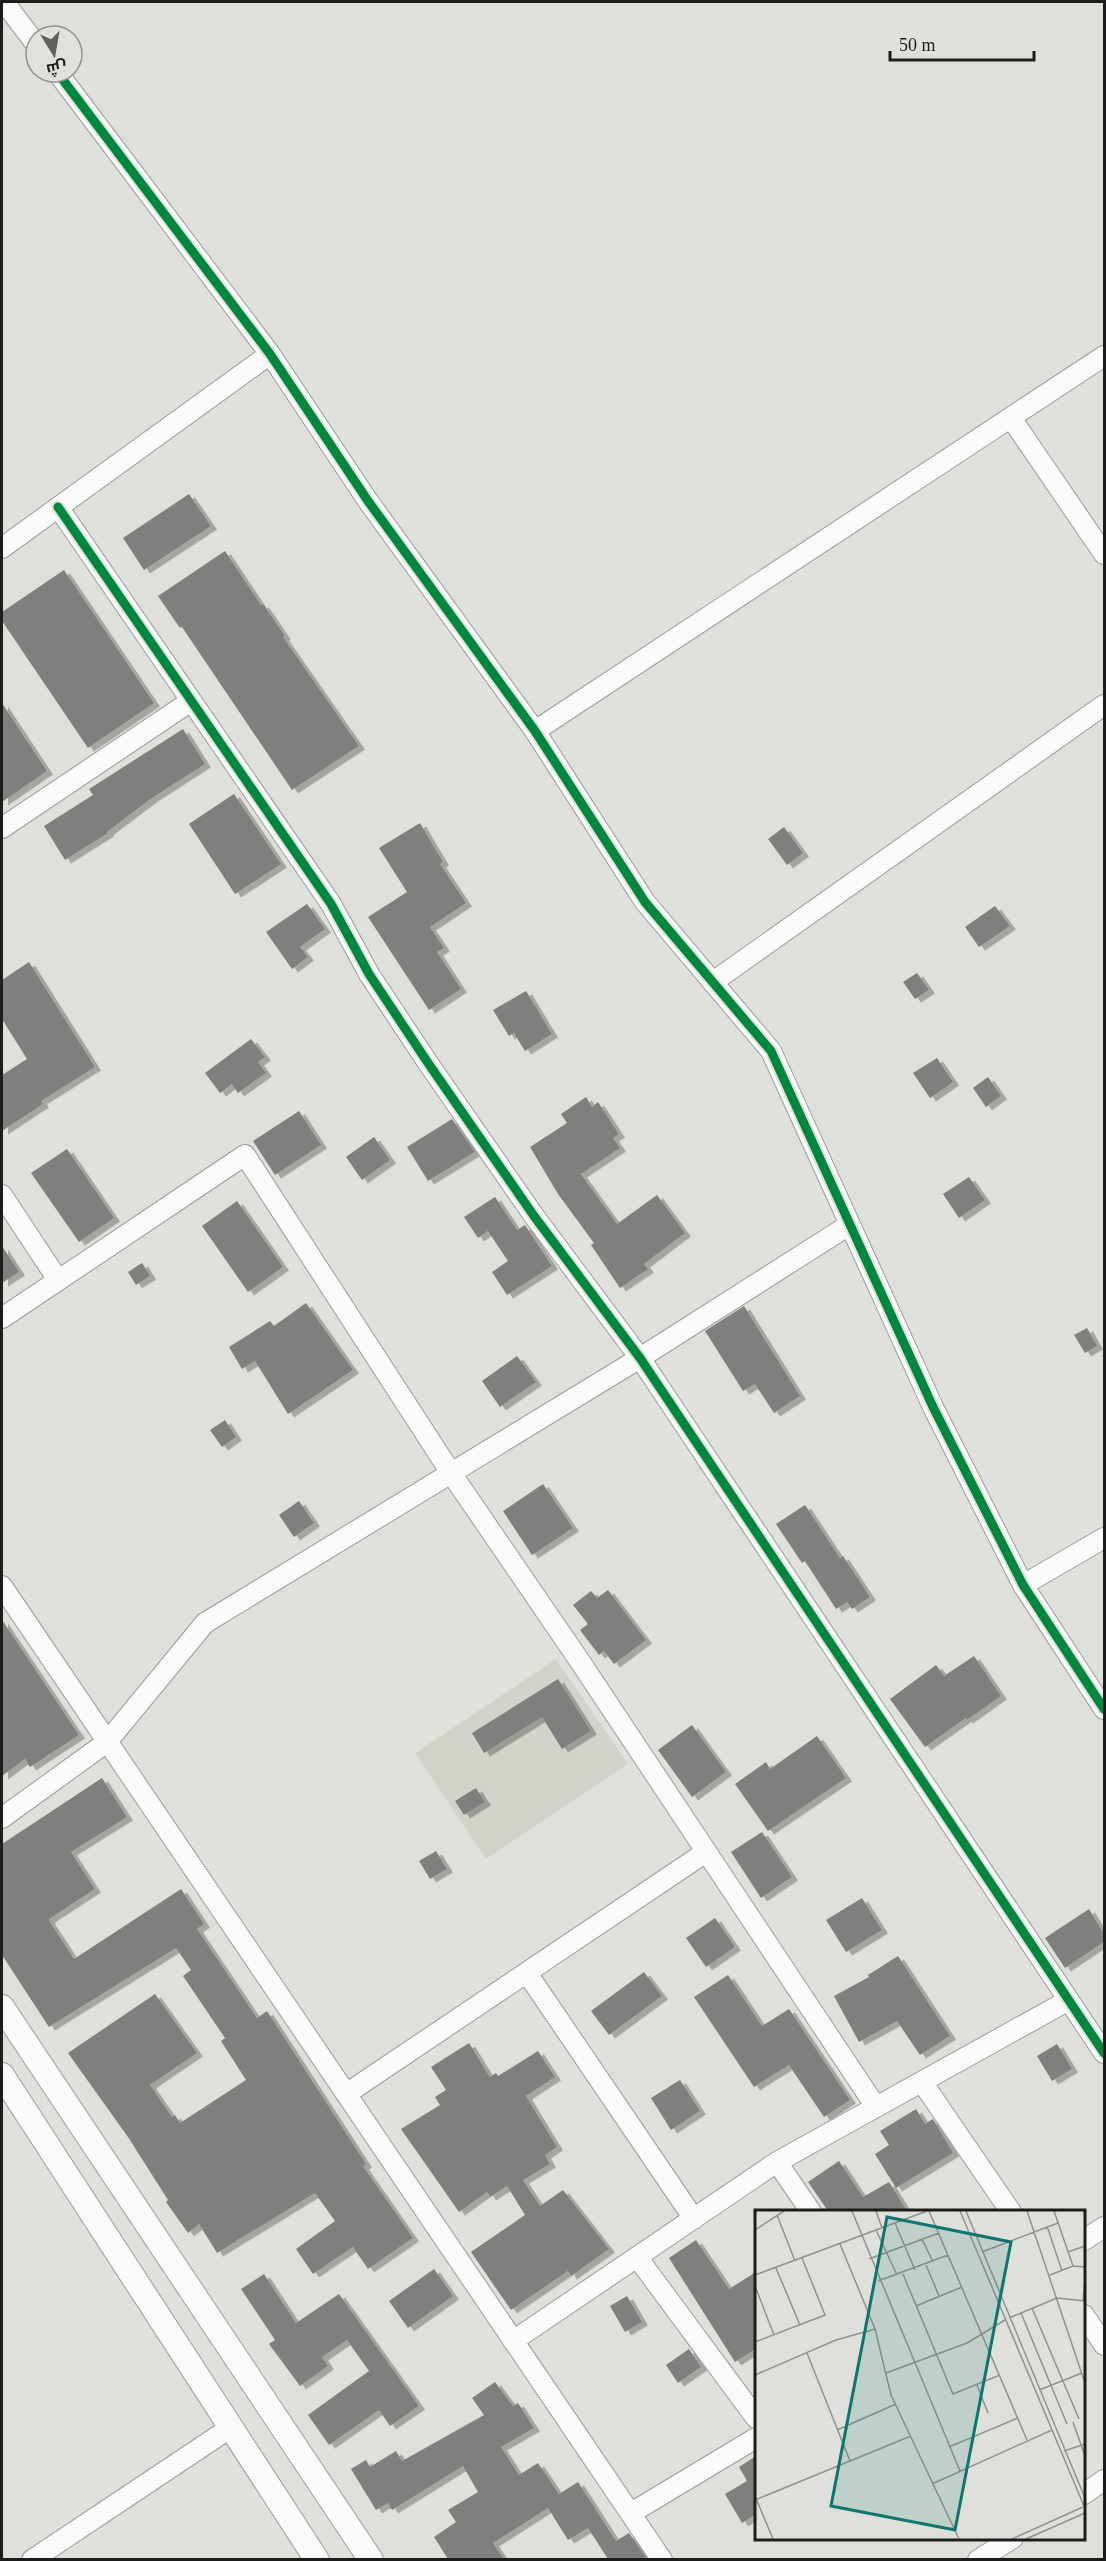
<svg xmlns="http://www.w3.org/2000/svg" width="1106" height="2561" viewBox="0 0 1106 2561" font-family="'Times New Roman',Cairo,serif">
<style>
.built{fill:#d2d3cb}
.building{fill:#7f7f7d;filter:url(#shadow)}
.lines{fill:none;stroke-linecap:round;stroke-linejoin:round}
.minor-casing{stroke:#9b9c99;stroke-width:22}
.tertiary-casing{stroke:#9b9c99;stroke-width:26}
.minor{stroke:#fafafa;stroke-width:20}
.tertiary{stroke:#fafafa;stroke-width:24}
.cycleway-casing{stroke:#e0e1db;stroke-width:13}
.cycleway{stroke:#00873e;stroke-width:9}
.inset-road{fill:none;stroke:#91928f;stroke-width:1.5}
.view{fill:#0f766e;fill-opacity:0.15;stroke:#0f766e;stroke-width:3}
.inset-edge{fill:none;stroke:#1c1d1b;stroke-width:3}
</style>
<defs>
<filter id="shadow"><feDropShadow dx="6" dy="3.5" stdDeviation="0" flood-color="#0004"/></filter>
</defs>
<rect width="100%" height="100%" fill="#dfe0dc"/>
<path class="built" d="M556 1659 628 1764 486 1859 415 1753Z"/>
<path class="building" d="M189 494 211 526 144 570 123 538Z
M225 551 261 605 263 604 285 636 283 637 359 746 292 790 182 627 180 628 158 596Z
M64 570 154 703 88 748 2 621V612Z
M2 703 47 771 2 802Z
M183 729 205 764 152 798 107 832 108 833 65 860 44 826 93 795 89 789Z
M234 794 281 864 235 894 189 824Z
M420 823 443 862 440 864 466 903 430 927 444 948 437 952 461 989 429 1010 368 917 407 892 379 848Z
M784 827 803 853 787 865 768 839Z
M307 904 325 929 300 947 308 957 292 969 266 932Z
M995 906 1010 926 979 947 965 927Z
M29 962 95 1067 41 1101 43 1104 2 1131V1075L27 1059 2 1019V980Z
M917 973 929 990 915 999 903 982Z
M526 991 552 1034 525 1051 514 1033 509 1036 493 1010Z
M251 1039 265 1057 258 1062 266 1073 238 1093 232 1084 220 1093 205 1073Z
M937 1058 953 1082 930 1098 913 1073Z
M988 1077 1001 1096 986 1107 973 1088Z
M586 1097 592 1107 598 1102 619 1134 613 1138 620 1148 581 1174 617 1224 657 1195 685 1233 644 1264 648 1269 620 1288 591 1245 594 1243 558 1194 530 1147 567 1123 561 1114Z
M299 1111 321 1145 275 1175 253 1141Z
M452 1119 475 1152 428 1181 407 1147Z
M374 1137 390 1160 362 1180 346 1157Z
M67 1149 114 1218 79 1242 31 1173Z
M969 1177 985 1200 959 1218 943 1194Z
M495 1197 517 1230 525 1225 552 1266 507 1295 492 1272 508 1261 488 1231 478 1238 464 1217Z
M237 1201 283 1267 248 1292 202 1226Z
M2 1246 19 1272 2 1283Z
M142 1263 150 1276 136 1285 128 1272Z
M306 1303 353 1370 288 1414 255 1361 242 1369 229 1347 270 1321 274 1326Z
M744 1306 800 1396 774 1413 755 1384 743 1391 705 1331Z
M1087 1328 1097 1346 1085 1353 1074 1335Z
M517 1356 536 1382 500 1407 482 1381Z
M225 1420 236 1437 222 1447 210 1430Z
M543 1484 573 1528 532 1555 503 1511Z
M299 1501 314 1523 294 1537 279 1515Z
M805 1505 840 1558 843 1556 870 1597 852 1609 847 1602 836 1609 805 1561 802 1563 776 1524Z
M608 1590 646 1640 614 1664 604 1651 599 1655 580 1630 588 1624 573 1605 591 1591 597 1598Z
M2 1620 79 1735 30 1767 25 1759 2 1776Z
M974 1656 1001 1696 967 1720 966 1718 925 1747 890 1699 936 1665 944 1676Z
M558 1679 591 1731 562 1749 542 1717 484 1753 472 1733Z
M692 1725 726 1772 692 1797 658 1750Z
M817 1736 846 1778 768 1831 735 1784 766 1762 770 1769Z
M102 1778 127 1817 71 1852 95 1889 49 1919 50 1922 74 1959 181 1889 204 1924 197 1929 257 2018 267 2011 366 2164 363 2166 413 2238 368 2269 353 2247 313 2274 296 2249 335 2221 315 2193 217 2253 199 2224 188 2233 166 2202 168 2200 128 2137 68 2053 155 1994 197 2053 150 2085 172 2117 175 2115 180 2123 246 2080 221 2041 225 2038 183 1976 191 1970 176 1948 49 2027 2 1955V1844Z
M476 1788 485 1802 464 1815 455 1801Z
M762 1832 792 1877 761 1898 731 1852Z
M436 1851 447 1869 430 1879 419 1861Z
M862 1898 882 1930 846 1952 826 1920Z
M1089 1909 1104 1934V1942L1065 1968 1045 1938Z
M715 1918 735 1947 706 1967 686 1938Z
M898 1956 950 2036 920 2055 897 2021 859 2042 834 1996 869 1977 868 1975Z
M644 1972 662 1996 609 2035 591 2011Z
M728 1975 762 2026 789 2009 850 2100 824 2117 789 2065 754 2087 694 1997Z
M469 2043 490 2077 496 2073 498 2076 538 2051 555 2077 526 2096 557 2147 545 2155 550 2164 523 2180 540 2206 563 2190 609 2249 571 2276 568 2271 511 2310 471 2252 525 2215 507 2186 490 2197 487 2192 459 2212 401 2129 440 2105 435 2097 446 2090 431 2067Z
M1057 2044 1072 2069 1052 2081 1037 2056Z
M680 2080 700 2111 671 2130 651 2098Z
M916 2109 925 2124 933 2119 953 2153 896 2188 875 2154 889 2145 880 2131Z
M839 2161 863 2197 889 2182 907 2211H828L808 2182Z
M696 2240 729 2289 756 2272V2349L735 2362 669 2258Z
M434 2269 453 2296 408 2328 389 2301Z
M264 2274 296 2323 339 2294 419 2406 390 2426 379 2410 329 2445 308 2415 369 2371 347 2340 322 2357 328 2366 300 2386 269 2344 275 2340 241 2289Z
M627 2296 642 2322 625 2332 610 2306Z
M689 2349 701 2367 678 2383 666 2365Z
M495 2382 513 2406 518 2403 534 2428 501 2447 519 2475 538 2463 559 2494 578 2482 616 2541 629 2533 647 2559H608L588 2528 568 2540 548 2508 493 2543 504 2559H448L434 2537 456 2522 448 2510 478 2492 463 2466 392 2510 388 2503 376 2510 351 2469 366 2460 370 2467 396 2451 402 2461 484 2415 472 2398Z
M756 2456V2514L742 2523 725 2494 747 2481 739 2467Z"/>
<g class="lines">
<defs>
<path id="minor" d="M4 2 36 44
M57 72 270 354 368 501 535 731 645 902 771 1051 933 1407 1023 1585 1104 1709
M1011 418 1104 554
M58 507 331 904 369 974 428 1063 534 1216 640 1358 1104 2053
M2 548 270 354
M535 731 1104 356
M2 828 191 701
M713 982 1104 705
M2 1195 58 1280
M2 1318 245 1155 451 1473 579 1660 876 2107
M1023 1585 1104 1538
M2 1586 662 2560
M2 1818 107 1742 205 1623 640 1358 849 1225
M527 1973 694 2219
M922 2082 1011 2212
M346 2094 706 1852
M777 2162 811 2212
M1084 2240 1104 2227
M637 2257 756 2418
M1084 2315 1104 2345
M513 2341 777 2162 1069 2000
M1084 2494 1104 2480
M631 2513 756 2438
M32 2560 230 2428
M978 2560 1013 2538"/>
<path id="tertiary" d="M2 2007 371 2560
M2 2075 317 2560"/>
</defs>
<use href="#minor" class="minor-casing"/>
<use href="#tertiary" class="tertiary-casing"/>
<use href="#minor" class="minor"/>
<use href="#tertiary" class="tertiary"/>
<defs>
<path id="cycleway" d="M57 72 270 354 368 501 535 731 645 902 771 1051 933 1407 1023 1585 1104 1709
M58 507 331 904 369 974 428 1063 534 1216 640 1358 1104 2053"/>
</defs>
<use href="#cycleway" class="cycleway-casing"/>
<use href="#cycleway" class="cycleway"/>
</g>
<g transform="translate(755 2210)">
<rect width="330" height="330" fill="#dfe0dc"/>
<path class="inset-road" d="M97 1 205 261M121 1 127 18M174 1 272 230M205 1 329 296M211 1 330 288M272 1 330 173M299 1 318 56M22 5 40 51M140 13 160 60M292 16 307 61M0 20 29 1M121 20 142 65M167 29 178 52M85 34 120 119 136 185 204 329M227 42 303 13M313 42 330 36M114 49 184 23M171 55 184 86M21 58 45 115M148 64 198 184 245 165M0 65 172 1M295 65 318 56 330 57M123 71 193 45M0 76 19 125M328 90 330 70M161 96 207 77M277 98 324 209M266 103 312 214M254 108 302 88 330 91M0 132 70 105 47 48M52 143 95 251M131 163 212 133 250 110M0 165 81 130 120 119M222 175 233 203M284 180 327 163M318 212 330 246M82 220 141 194M194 237 263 208M309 241 330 234M177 274 297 220M0 286 18 329M0 290 156 226M257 329 328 297M271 329 330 303"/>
<path class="view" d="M132 7 256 32 200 320 76 296Z"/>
<rect width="330" height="330" class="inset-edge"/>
</g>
<rect width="1106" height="2561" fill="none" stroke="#1c1d1b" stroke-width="6"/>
<g transform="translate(54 54) rotate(169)"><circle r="28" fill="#e0e1db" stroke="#92938e" stroke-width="1.5"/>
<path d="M0-4.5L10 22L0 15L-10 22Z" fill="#60615f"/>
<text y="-9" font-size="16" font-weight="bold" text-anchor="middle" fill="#1c1d1b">ش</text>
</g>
<path d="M890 51v9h144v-9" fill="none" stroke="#1c1d1b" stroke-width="3"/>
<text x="899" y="51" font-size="18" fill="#1c1d1b" stroke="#e0e1db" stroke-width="4.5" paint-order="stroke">50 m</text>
</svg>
